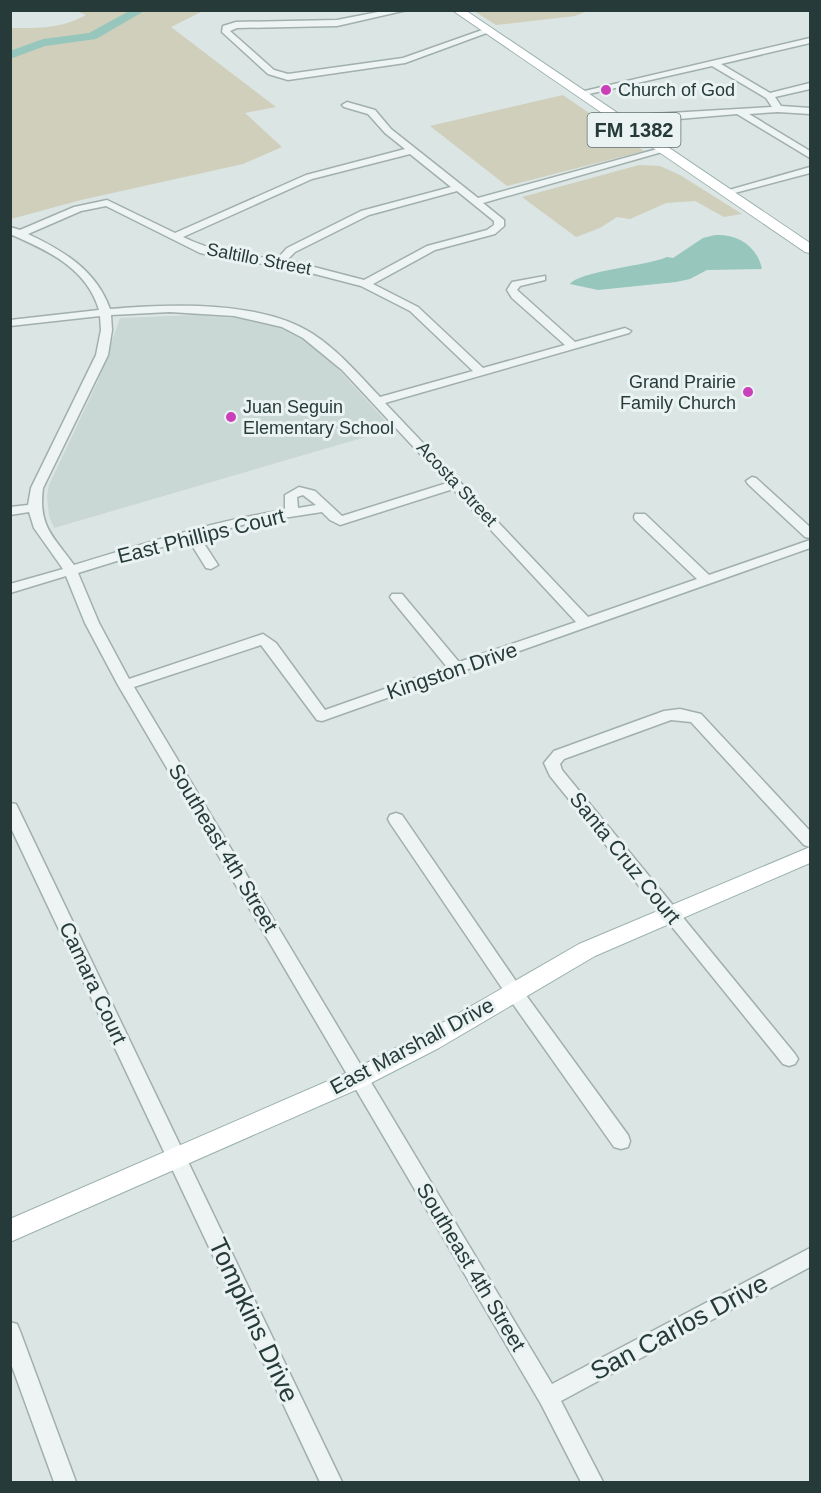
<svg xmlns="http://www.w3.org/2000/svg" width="821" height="1493" viewBox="0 0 821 1493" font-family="Helvetica,sans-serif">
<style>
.built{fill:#c9d7d5}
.green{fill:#cfcfbc}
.water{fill:#96c6bc}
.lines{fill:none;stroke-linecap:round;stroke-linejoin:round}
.river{fill:#96c6bc;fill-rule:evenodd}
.minor-casing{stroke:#a1afad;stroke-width:3}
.major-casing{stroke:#9bb1ae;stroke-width:2}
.minor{fill:#eef4f4;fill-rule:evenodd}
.major{fill:#fff;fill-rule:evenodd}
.poi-dot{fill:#cb3fb9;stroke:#eaf3f2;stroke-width:2}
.labels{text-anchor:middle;stroke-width:6;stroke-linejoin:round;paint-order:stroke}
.far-poi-label{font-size:18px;fill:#263b39;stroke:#eaf3f2;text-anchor:start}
.far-street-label{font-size:18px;fill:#263b39;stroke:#eaf3f2}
.shield{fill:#eaf3f2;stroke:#617270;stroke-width:1.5}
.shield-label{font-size:20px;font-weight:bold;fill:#263b39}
.street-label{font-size:21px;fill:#263b39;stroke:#eaf3f2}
.near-street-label{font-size:26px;fill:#263b39;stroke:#eaf3f2}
</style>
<rect width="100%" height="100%" fill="#dbe5e4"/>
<path class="built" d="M196 315 256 320 299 334 316 345 393 429 54 528 49 516 47 496 49 485 98 381 120 318Z"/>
<path class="green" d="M76 11H203L171 27 276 107 245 113 282 147 243 164 81 200 11 219V28C38 28 61 29 86 15Z
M474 11H588L575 16 496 25Z
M563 95 644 151 507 186 430 126Z
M639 165 660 166 680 175 742 214 724 217 695 201 666 203 630 219 617 217 600 228 576 237 522 197Z"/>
<path class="water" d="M715 235C738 234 757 246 762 269L707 270 690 279 676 282 598 290 570 284C580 271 646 266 667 257L673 258 703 238Z"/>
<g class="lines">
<path class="river" d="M131 10H146L96 39 45 46 10 59V51L43 39 89 33Z"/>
<defs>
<path id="minor" d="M388 10H407L337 26 237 28 230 31 274 70 288 74 403 58 485 29 492 31 405 63 288 80 268 74 222 32 223 26 236 22 337 20Z
M810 38V43L721 64 770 93 810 83V89L775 97 781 106 810 108V114L778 112 749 114 810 151V158L737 114 620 124 615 121 635 115 772 107 766 98 712 66 580 96 576 93Z
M347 102 375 110 391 129 478 198 661 148 669 150 483 203 504 220V226L495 234 435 250 373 284 418 307 483 368 565 345 512 298 507 290 512 282 545 276V280L520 286 517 290 575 342 625 328 631 331 629 333 385 403 588 617 697 579 635 520 634 517 635 514H645L709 575 810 540V548L322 721 317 720 261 645 134 687 552 1384 810 1248V1267L561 1401 603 1482H581L541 1404 118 685 85 623 66 576 10 593V584L63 569 34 528 29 512 10 515V507L28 505 31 488 96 355 101 330 100 316 10 326V320L99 310C87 268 47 250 10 234V227L20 230 74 207 107 200 175 233 306 175 405 149 385 133 368 114 344 107 342 105ZM410 154 451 187 361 211 287 248 277 259C243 256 214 252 183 237L312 179ZM457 191 494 221V225L487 230 427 246 364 280 287 260 295 252 369 215ZM106 206 200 253 242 262 280 265 361 286 410 311 473 371 380 397C359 375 339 351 313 334 261 300 170 304 110 309 96 270 64 251 28 234L81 211ZM170 312 234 316 282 327 303 338 342 370 447 483 342 516 315 491 299 487 285 495V510C213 521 144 544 74 565 53 536 38 526 43 488L108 355 112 330 111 315ZM453 489 576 622 459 662 402 594H392L390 597 392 600 447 667 325 710 276 643 263 634 129 679 99 623 78 573 188 539 206 568 211 569 218 565 199 536 250 523 322 512 330 520 340 525ZM303 495 316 505 298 508 297 497Z
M810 167V173L727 195 722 192Z
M752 477 756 478 810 527V538L805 537 748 484 746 481Z
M680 709 701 714 810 831V847L804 845 691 722 671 720 564 759 560 764 562 770 795 1054 798 1059 795 1064 789 1066 783 1064 550 776 544 763 554 751 664 711Z
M10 803 16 804 18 808 342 1482H320L10 826Z
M396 813 402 815 520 987 628 1135 630 1141 628 1147 621 1149 614 1147 508 997 390 823 388 819 390 815Z
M10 1322 17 1324 20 1331 76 1482H54L10 1361Z"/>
<path id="major" d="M452 10H465L810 243V253L805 252Z
M810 847V863L595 956 439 1048 367 1085 10 1242V1219L351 1071 423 1034 579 944Z"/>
</defs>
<use href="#minor" class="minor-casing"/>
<use href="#major" class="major-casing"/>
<use href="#minor" class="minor"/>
<use href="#major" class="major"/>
</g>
<g class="poi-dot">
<circle cx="606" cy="90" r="6"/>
<circle cx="748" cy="392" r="6"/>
<circle cx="231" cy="417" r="6"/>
</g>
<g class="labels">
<g class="far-poi-label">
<text x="618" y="96">Church of God</text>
<text x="736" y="388" text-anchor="end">Grand Prairie<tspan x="736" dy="21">Family Church</tspan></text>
<text x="243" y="413">Juan Seguin<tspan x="243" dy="21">Elementary School</tspan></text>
</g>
<g class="far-street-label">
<text transform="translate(259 259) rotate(11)" y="6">Saltillo Street</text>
<text transform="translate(457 484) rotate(47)" y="6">Acosta Street</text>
</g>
<rect class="shield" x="587.5" y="113" width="93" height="34" rx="4.5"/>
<g class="shield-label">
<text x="634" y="137">FM 1382</text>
</g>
<g class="street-label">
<text transform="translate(201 536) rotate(-14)" y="7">East Phillips Court</text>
<text transform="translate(452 671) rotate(-19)" y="7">Kingston Drive</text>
<text transform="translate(223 848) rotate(59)" y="7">Southeast 4th Street</text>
<text transform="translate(625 858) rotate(51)" y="7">Santa Cruz Court</text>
<text transform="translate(93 983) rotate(65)" y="7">Camara Court</text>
<text transform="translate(412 1046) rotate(-28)" y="7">East Marshall Drive</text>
<text transform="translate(471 1267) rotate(59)" y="7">Southeast 4th Street</text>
</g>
<g class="near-street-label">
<text transform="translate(254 1320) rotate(65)" y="9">Tompkins Drive</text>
<text transform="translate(679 1327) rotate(-28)" y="9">San Carlos Drive</text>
</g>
</g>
<rect width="821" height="1493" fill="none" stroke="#263b39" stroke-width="24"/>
</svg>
